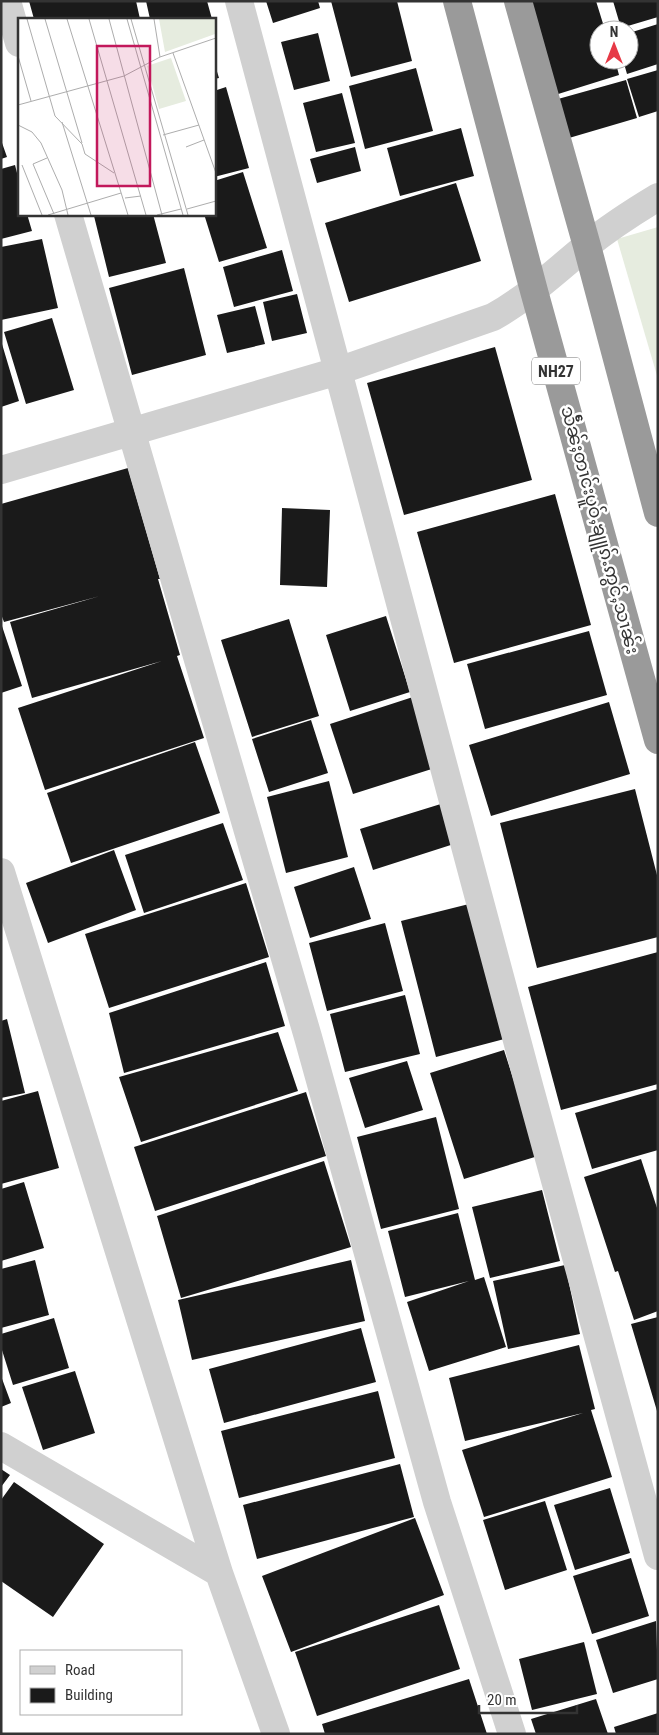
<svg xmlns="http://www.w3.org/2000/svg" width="659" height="1735" viewBox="0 0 659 1735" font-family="'Roboto Condensed','Noto Sans Myanmar',sans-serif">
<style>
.green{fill:#e6ecdf}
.building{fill:#1a1a1a}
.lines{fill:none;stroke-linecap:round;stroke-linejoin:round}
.street{stroke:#d0d0d0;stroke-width:28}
.highway{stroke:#9a9a9a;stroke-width:28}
.labels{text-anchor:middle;stroke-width:5;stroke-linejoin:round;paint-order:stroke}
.shield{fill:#fff;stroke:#707070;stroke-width:1}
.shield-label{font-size:16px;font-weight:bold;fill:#333}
.street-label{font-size:18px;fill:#333;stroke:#fff}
.inset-road{fill:none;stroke:#adadad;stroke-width:1}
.view{fill:#c2185b;fill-opacity:0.15;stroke:#c2185b;stroke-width:2.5}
.inset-edge{fill:none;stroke:#333;stroke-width:2.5}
</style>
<rect width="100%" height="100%" fill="#fff"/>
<path class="green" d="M658 227V379L617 239Z"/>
<path class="building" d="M29 1H136L140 19H34Z
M146 1H207L212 19H150Z
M266 1H318L320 8 273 23Z
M331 1H397L412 61 351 77Z
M526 1H596L605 30H599V60H615L619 75 555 95Z
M613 1H658V17L621 28Z
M658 24V64L627 74 623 60H629V33Z
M318 33 330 81 294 90 281 42Z
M214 62 219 78 214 79Z
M416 68 433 131 365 149 349 86Z
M658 70V111L639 117 627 79Z
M626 80 637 118 569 138 558 99Z
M226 87 249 168 214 177V91Z
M342 93 355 143 316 152 303 103Z
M461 128 474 176 400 196 387 148Z
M1 140 7 157 1 159Z
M355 147 361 171 317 183 310 159Z
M15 165 19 181V214H27L32 231 1 239V169Z
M243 172 267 248 219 262 204 214H214V181Z
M456 183 481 261 349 302 325 223Z
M103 214H153L166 263 109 277 94 216Z
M42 239 58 308 1 320V247Z
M282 250 293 291 234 307 223 267Z
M184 268 206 355 132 375 109 288Z
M297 294 307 333 272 341 263 302Z
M255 306 265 344 227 353 217 315Z
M52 318 74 390 26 404 4 332Z
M2 344 19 401 1 407V345Z
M495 347 532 480 404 515 367 383Z
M128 468 160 579H158L180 655 177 656 204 738 45 790 18 708 162 661 32 698 10 622 100 596 4 622 1 614V504Z
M555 494 591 625 454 663 417 532Z
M282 508 330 510 327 587 280 585Z
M386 616 410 692 350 711 326 635Z
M289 619 319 716 252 737 221 640Z
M1 623 22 686 1 693Z
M589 631 607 695 485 729 467 664Z
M416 696 438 767 353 794 330 724Z
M609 702 630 774 491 816 469 745Z
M311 720 328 773 269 792 252 739Z
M195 742 220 813 71 863 47 793Z
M329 781 348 857 286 873 267 797Z
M635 789 658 879V937L537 968 500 823Z
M444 803 457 843 373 870 360 829Z
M223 823 243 880 144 913 125 855Z
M114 850 136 910 48 943 26 883Z
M354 867 371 919 310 938 294 887Z
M246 883 269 957 109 1008 85 934Z
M477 902 512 1037 436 1057 401 921Z
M385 923 403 991 327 1011 309 943Z
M658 952V1084L561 1110 528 987Z
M266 962 285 1026 124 1073 109 1013Z
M405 995 420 1054 345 1072 330 1014Z
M7 1019 25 1093 1 1098V1021Z
M278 1032 298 1091 141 1142 119 1077Z
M504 1050 538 1156 464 1179 430 1073Z
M407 1061 423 1110 365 1128 349 1078Z
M658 1089V1150L592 1169 575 1113Z
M38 1091 59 1168 1 1184V1101Z
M306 1092 326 1156 155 1211 134 1147Z
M436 1117 459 1209 381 1229 357 1137Z
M641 1159 658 1211V1311L634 1320 618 1271 615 1272 584 1177Z
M324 1161 351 1247 181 1298 157 1216Z
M24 1182 44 1248 1 1261V1189Z
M542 1190 560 1261 490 1278 472 1207Z
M458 1213 475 1280 484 1277 506 1347 429 1371 407 1302 469 1281 405 1297 388 1231Z
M35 1260 49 1315 1 1328V1269Z
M351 1260 365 1321 192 1360 178 1300Z
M565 1265 580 1334 508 1349 493 1281Z
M658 1317V1411H657L631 1324Z
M54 1318 69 1368 13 1385 1 1347V1334Z
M361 1328 376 1382 224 1423 209 1369Z
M579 1345 595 1409 591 1410 612 1477 484 1517 462 1450 583 1413 465 1441 449 1378Z
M75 1371 95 1433 43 1450 22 1387Z
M1 1376 11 1403 1 1407Z
M378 1391 395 1458 239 1498 221 1431Z
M400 1464 414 1517 257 1559 243 1505Z
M1 1469 10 1475 1 1487Z
M14 1482 104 1544 53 1617 1 1581V1500Z
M610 1488 630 1553 575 1570 554 1505Z
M545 1501 567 1570 505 1590 483 1520Z
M415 1518 444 1595 291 1652 262 1576Z
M631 1558 649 1616 592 1634 573 1576Z
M439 1605 460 1669 317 1716 295 1652Z
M656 1621 658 1679 613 1693 596 1640Z
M584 1642 597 1694 532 1710 519 1659Z
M469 1679 487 1734H325L322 1724Z
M596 1699 608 1734H536L531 1719Z
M658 1713V1734H616L614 1727Z"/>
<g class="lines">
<path class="street" d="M7 1 19 43
M239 1 530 1089 658 1556
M68 214 308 1037 437 1502 512 1734
M1 470 338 371 493 317C527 298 555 272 585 247 607 229 633 212 658 197
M1 872 219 1573 276 1734
M1 1446 219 1573"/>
<path class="highway" d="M457 1 534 291 658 740
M518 1 587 246 658 513"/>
</g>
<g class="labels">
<rect class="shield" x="532" y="357.5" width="48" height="27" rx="4"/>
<g class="shield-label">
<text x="556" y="377">NH27</text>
</g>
<g class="street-label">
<text transform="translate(600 530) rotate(75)" y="6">သဵႅၼ်ႈတၢင်းပူဝ်ႇၶျူၵ်ႉဢွင်ႇသၢၼ်း</text>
</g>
</g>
<g transform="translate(18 18)">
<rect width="198" height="198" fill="#fff"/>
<path d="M141 1H197V16L147 34ZM153 40 168 83 141 91 129 48Z" fill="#e6ecdf"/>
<path class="inset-road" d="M9 1 37 98 64 126 67 136 96 155M27 1 64 125M49 1 110 197M71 1 128 197M91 1 144 197M109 1 165 197M113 1 170 197M136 1 142 39M155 35 198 155M0 38 13 83M0 87 106 58 142 39 198 20M44 104 73 197M0 107 14 114 23 125 44 172 50 197M145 117 181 107M168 129 186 122M29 140 15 146 36 196M4 147 24 197M107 180 123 178M169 191 198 183M30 197 103 175M139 197 163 191"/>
<path class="view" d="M79 28H132V168H79Z"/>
<rect width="198" height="198" class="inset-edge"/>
</g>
<rect width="659" height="1735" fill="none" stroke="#333333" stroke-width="5"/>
<rect x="20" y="1650" width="162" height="65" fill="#ffffff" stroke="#adadad"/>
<rect x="30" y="1666" width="25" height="8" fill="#d0d0d0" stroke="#adadad"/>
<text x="65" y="1675" font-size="15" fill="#333333">Road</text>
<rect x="30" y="1688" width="25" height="15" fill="#1a1a1a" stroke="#adadad"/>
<text x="65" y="1700" font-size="15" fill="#333333">Building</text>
<g transform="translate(614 45)"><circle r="24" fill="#ffffff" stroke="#adadad"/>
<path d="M0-4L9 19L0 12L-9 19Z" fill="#e63946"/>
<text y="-8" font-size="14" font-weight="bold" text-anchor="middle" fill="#333333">N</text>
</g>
<path d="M479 1705v8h98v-8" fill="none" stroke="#333333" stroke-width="2.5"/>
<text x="487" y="1705" font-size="15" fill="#333333" stroke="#ffffff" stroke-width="4" paint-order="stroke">20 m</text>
</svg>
